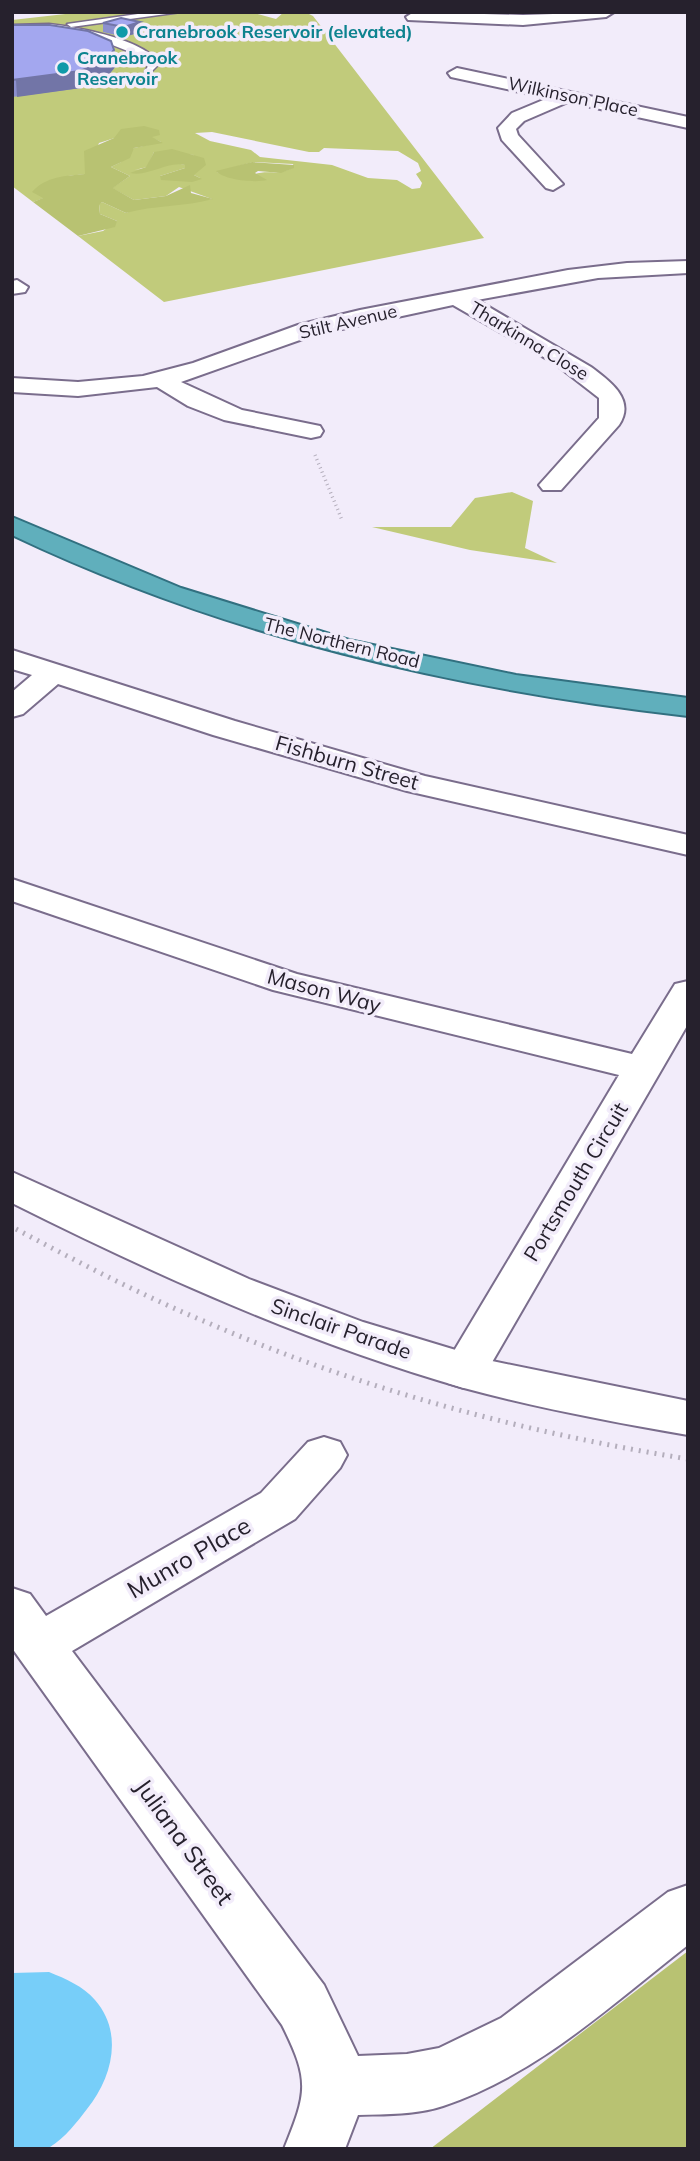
<svg xmlns="http://www.w3.org/2000/svg" width="700" height="2161" viewBox="0 0 700 2161" font-family="Mulish,sans-serif">
<style>
.green{fill:#c1cb7b;fill-rule:evenodd}
.forest{fill:#b8c272}
.water{fill:#77cef9}
.lines{fill:none;stroke-linecap:round;stroke-linejoin:round}
.service-casing{stroke:#7a6d8c;stroke-width:3}
.minor-casing{stroke:#7a6d8c;stroke-width:4}
.tertiary-casing{stroke:#7a6d8c;stroke-width:4}
.trunk-casing{stroke:#327080;stroke-width:4}
.path-far1{stroke:#b4aebc;stroke-width:3.5;stroke-dasharray:1 3.5;stroke-linecap:butt}
.path{stroke:#b4aebc;stroke-width:5;stroke-dasharray:2 6;stroke-linecap:butt}
.service{fill:#fff;fill-rule:evenodd}
.minor{fill:#fff;fill-rule:evenodd}
.tertiary{fill:#fff;fill-rule:evenodd}
.trunk{fill:#60afbc;fill-rule:evenodd}
.wall{fill:#8c90ce}
.shaded-wall{fill:#7275a7}
.building{fill:#a3a7ef;stroke:#7275a7;stroke-width:2}
.culture-dot{fill:#0f9aa8;stroke:#f2ecfa;stroke-width:2.5}
.labels{text-anchor:middle;stroke-width:7;stroke-linejoin:round;paint-order:stroke}
.far-culture-label{font-size:18px;font-weight:bold;fill:#0d838f;stroke:#f2ecfa;text-anchor:start}
.far-street-label{font-size:18px;fill:#26212d;stroke:#f2ecfa}
.street-label{font-size:21px;fill:#26212d;stroke:#f2ecfa}
.near-street-label{font-size:24px;fill:#26212d;stroke:#f2ecfa}
</style>
<rect width="100%" height="100%" fill="#f2ecfa"/>
<path class="green" d="M83 12H250L276 19 284 12H305L313 16 484 238 164 302 78 236 103 231 117 221 100 214 99 204 102 202 126 213 141 207 212 199 179 187 166 196 134 200 112 188 130 176 111 167 121 162 134 148 161 142C137 129 121 136 99 143L86 174 68 176 42 195 44 198 33 202 12 186V20ZM212 132 309 152H319L324 148 398 151 418 163 421 171 416 174 422 183 420 188 412 189 397 180 368 178 332 165 260 157 251 150 210 141 195 133ZM154 152 194 155V175L200 178 160 176 185 168 186 165 175 163 135 170 147 167ZM253 162 293 164 294 167C274 179 266 165 243 180L217 172Z
M512 492 533 501 525 548 557 563 470 550 372 527H451L475 498Z"/>
<path class="forest" d="M144 126 159 130 160 135 152 137 163 143 134 148 130 158 111 167 130 176 113 188 134 200 166 196 190 185 191 193 213 199C185 207 154 205 126 213L102 202 99 205 100 214 117 221 115 227 78 236 33 202 43 198 32 192C46 176 66 176 85 174L84 151 114 138 121 129Z
M172 149 204 158 206 165 194 175 202 179 192 182 161 180 160 176 185 168V165C166 161 150 177 130 173L146 167 154 152Z
M252 162 294 165V168L281 173 258 171 255 173 267 180C255 183 224 180 216 171Z
M688 1951V2149H430Z"/>
<path class="water" d="M49 1972C66 1979 83 1986 95 2000 124 2033 112 2078 87 2109 77 2122 65 2138 50 2147 41 2152 23 2149 12 2149V1973Z"/>
<g class="lines">
<defs>
<path id="service" d="M152 12H181L71 27 67 24Z
M49 24C76 27 146 39 159 64L151 72H145L149 64 147 60C103 38 62 27 12 31V25Z"/>
<path id="minor" d="M414 12 523 15 614 12 606 17 523 25 408 20 406 17Z
M457 68 688 117V128L568 102 524 121 516 129 518 135 563 184 553 190 546 188 502 140 498 128 512 113 548 98 451 77 448 73Z
M688 261V273L598 278 477 300 591 367C610 381 636 400 619 425L561 490H543L539 485 599 418V398L554 363 453 305 314 335 181 382 242 410 320 426 323 431 320 436 311 438 224 420 188 406 157 387 78 396 12 392V378L78 382 143 376 193 363 298 325 360 310 568 270 627 263Z
M17 280 28 287 25 292 12 294V281Z
M12 650 235 721 425 776 688 835V855L407 791 213 735 58 684 23 714 12 717V692L32 675 12 669Z
M12 879 297 974 632 1054 675 984 688 981V1024L480 1383 464 1388 448 1383 442 1371 619 1075 273 990 12 901Z
M324 1437 340 1442 347 1455 340 1468 295 1519 72 1651 324 1985 358 2056 407 2054 439 2048 501 2018 668 1892 688 1885V1945C611 2005 537 2075 443 2106 416 2115 387 2114 358 2115L345 2149H284C307 2092 310 2081 282 2025L12 1648V1588L30 1594 46 1616 261 1493 308 1442Z"/>
<path id="tertiary" d="M12 1172 249 1279 363 1322 492 1361 688 1401V1435C613 1422 538 1408 464 1388 307 1343 158 1276 12 1203Z"/>
<path id="trunk" d="M12 517 181 588 349 640 516 675 688 698V716C453 689 227 637 12 535Z"/>
</defs>
<use href="#service" class="service-casing"/>
<use href="#minor" class="minor-casing"/>
<use href="#tertiary" class="tertiary-casing"/>
<use href="#trunk" class="trunk-casing"/>
<path class="path-far1" d="M315 455 342 520"/>
<path class="path" d="M16 1229C78 1262 141 1295 206 1322 360 1389 522 1432 688 1459"/>
<use href="#service" class="service"/>
<use href="#minor" class="minor"/>
<use href="#tertiary" class="tertiary"/>
<use href="#trunk" class="trunk"/>
</g>
<path class="wall" d="M103 23 141 32 124 37 103 32Z
M12 25 114 50 116 66 106 78 81 88 12 97Z"/>
<path class="shaded-wall" d="M140 22 141 32 124 37V27Z
M114 50 116 66 106 78 81 88 17 97 16 80Z"/>
<path class="building" d="M121 18 140 22 124 27 103 23Z
M12 25H50L88 31 111 41 114 50 105 61 80 71 12 80Z"/>
<g class="culture-dot">
<circle cx="122" cy="32" r="7"/>
<circle cx="63" cy="68" r="7"/>
</g>
<g class="labels">
<g class="far-culture-label">
<text x="136" y="38">Cranebrook Reservoir (elevated)</text>
<text x="77" y="64">Cranebrook<tspan x="77" dy="21">Reservoir</tspan></text>
</g>
<g class="far-street-label">
<text transform="translate(573 97) rotate(12)" y="6">Wilkinson Place</text>
<text transform="translate(348 322) rotate(-13)" y="6">Stilt Avenue</text>
<text transform="translate(529 341) rotate(31)" y="6">Tharkinna Close</text>
<text transform="translate(342 643) rotate(14)" y="6">The Northern Road</text>
</g>
<g class="street-label">
<text transform="translate(347 763) rotate(16)" y="7">Fishburn Street</text>
<text transform="translate(324 991) rotate(15)" y="7">Mason Way</text>
<text transform="translate(576 1182) rotate(-59)" y="7">Portsmouth Circuit</text>
<text transform="translate(341 1329) rotate(19)" y="7">Sinclair Parade</text>
</g>
<g class="near-street-label">
<text transform="translate(189 1558) rotate(-30)" y="8">Munro Place</text>
<text transform="translate(184 1842) rotate(54)" y="8">Juliana Street</text>
</g>
</g>
<rect width="700" height="2161" fill="none" stroke="#26212d" stroke-width="28"/>
</svg>
